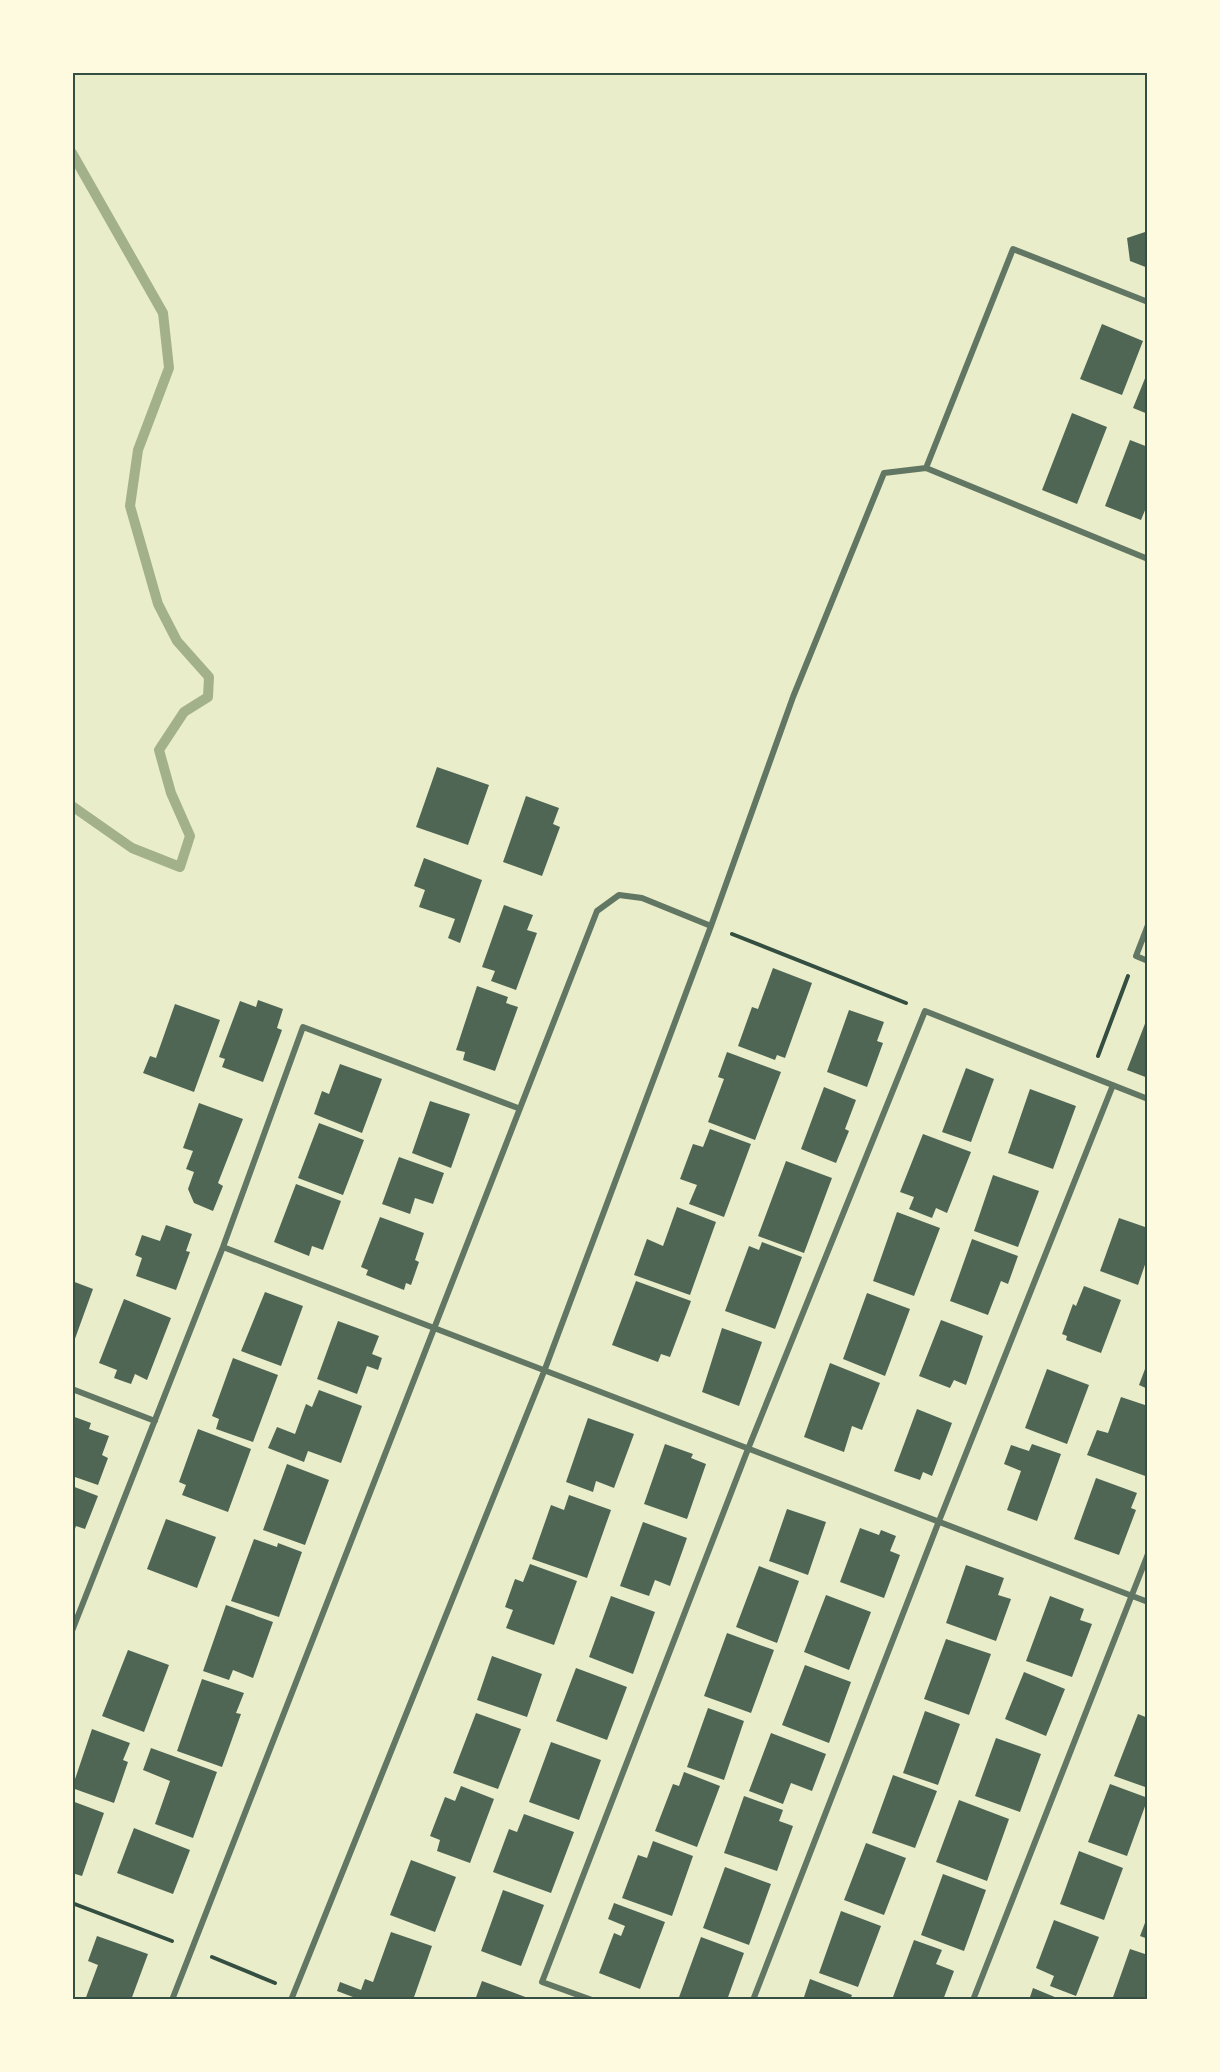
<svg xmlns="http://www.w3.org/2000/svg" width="1220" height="2072" viewBox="0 0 1220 2072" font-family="'Alegreya Sans',sans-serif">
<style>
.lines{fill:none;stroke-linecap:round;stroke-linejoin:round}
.stream{stroke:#a3b18a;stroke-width:10}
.building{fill:#4f6655}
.path{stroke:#344e41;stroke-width:4}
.minor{stroke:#617663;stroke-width:6}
.neatline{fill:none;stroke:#344e41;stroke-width:2}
</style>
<rect width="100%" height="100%" fill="#e9edc9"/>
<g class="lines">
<path class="stream" d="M72 153 163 313 169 368 138 450 130 506 158 604 177 641 209 677 208 697 184 712 159 750 171 793 190 836 180 867 132 848 72 806"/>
</g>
<path class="building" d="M1148 231V268L1130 261 1127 238Z
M1102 324 1143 341 1122 395 1080 379Z
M1148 371V414L1133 408Z
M1072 413 1107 427 1077 504 1042 490Z
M1130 440 1148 447V503L1141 520 1105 506Z
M437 767 489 785 468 845 416 827Z
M526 796 559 808 553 824 560 827 542 876 503 862Z
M424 858 482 880 460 943 448 938 455 919 419 907 425 890 414 886Z
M504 905 533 915 527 930 537 933 516 990 491 981 495 971 482 967Z
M773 968 812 983 785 1058 777 1055 775 1060 738 1046 752 1007 758 1009Z
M477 986 508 997 506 1003 518 1007 495 1071 463 1060 465 1052 456 1050Z
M258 1000 283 1009 277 1028 282 1030 263 1082 222 1067 225 1059 219 1057 240 1001 256 1007Z
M175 1004 220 1020 194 1092 143 1073 150 1056 156 1058Z
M849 1010 884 1022 877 1041 883 1043 867 1087 827 1072Z
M1148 1016V1078L1127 1070Z
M727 1052 781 1072 755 1140 708 1122 724 1079 718 1077Z
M340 1064 382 1079 362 1133 314 1114 322 1091 329 1094Z
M966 1068 994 1079 971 1142 942 1132Z
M824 1087 856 1100 845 1129 849 1131 836 1163 801 1149Z
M1030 1089 1076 1106 1053 1169 1008 1153Z
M430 1101 470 1114 451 1168 412 1153Z
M199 1103 243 1119 218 1183 223 1186 213 1211 194 1203 188 1189 194 1172 186 1169 193 1151 183 1148Z
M319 1123 364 1140 343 1195 298 1178Z
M710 1129 751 1144 724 1217 689 1204 697 1185 680 1179 693 1144 703 1147Z
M923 1134 971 1152 947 1213 936 1208 932 1218 909 1209 914 1197 900 1192Z
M399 1157 444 1173 433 1204 415 1198 410 1214 382 1204Z
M786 1161 832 1178 804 1253 758 1236Z
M993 1175 1039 1191 1018 1247 974 1231Z
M296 1184 341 1201 323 1250 312 1246 309 1256 274 1242Z
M677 1207 716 1222 690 1295 634 1275 647 1239 663 1246Z
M897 1212 940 1228 914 1296 873 1281Z
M380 1217 424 1233 415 1260 419 1262 411 1285 406 1283 404 1290 366 1275 368 1270 361 1267Z
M1119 1218 1148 1228V1256L1138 1285 1100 1271Z
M166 1225 192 1234 186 1251 190 1252 176 1290 136 1276 142 1258 135 1255 142 1235 160 1241Z
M972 1239 1018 1256 1008 1284 1001 1281 988 1315 950 1301Z
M762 1242 802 1257 775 1329 725 1311 749 1246 759 1250Z
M72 1281 93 1289 72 1347Z
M636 1281 691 1301 670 1357 661 1354 658 1362 612 1345Z
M1084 1286 1121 1300 1101 1353 1066 1340 1067 1336 1062 1334 1073 1304 1076 1306Z
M265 1292 303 1306 281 1366 241 1351Z
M867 1293 910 1309 885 1376 843 1359Z
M124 1299 171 1318 147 1380 135 1374 131 1384 114 1378 117 1370 99 1363Z
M941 1320 983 1336 966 1385 954 1380 950 1388 919 1376Z
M338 1321 379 1336 372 1354 382 1358 378 1370 367 1366 357 1394 317 1379Z
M722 1328 762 1342 739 1406 702 1392Z
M233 1358 278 1375 253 1442 216 1429 219 1419 212 1416Z
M1148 1361V1389L1139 1385Z
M830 1363 880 1383 862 1430 852 1426 844 1452 804 1437Z
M1047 1369 1089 1385 1067 1444 1025 1428Z
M319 1390 362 1406 341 1463 308 1451 304 1462 268 1448 277 1427 295 1434 306 1404 312 1407Z
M1121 1397 1148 1406V1477L1087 1455 1097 1430 1108 1433Z
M917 1409 952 1423 932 1476 923 1472 920 1480 894 1471Z
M72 1416 91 1423 89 1429 109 1436 102 1455 108 1458 98 1485 72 1476Z
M588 1418 634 1434 614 1488 596 1481 593 1492 566 1482Z
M198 1429 251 1449 228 1512 182 1495 186 1485 179 1482Z
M665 1444 693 1454 691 1458 706 1464 687 1519 644 1504Z
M1032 1444 1061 1454 1037 1521 1007 1510 1021 1471 1004 1464 1011 1445 1029 1451Z
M287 1464 329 1480 305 1545 263 1530Z
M1096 1478 1137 1493 1131 1508 1136 1510 1119 1555 1074 1539Z
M72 1486 98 1496 85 1529 76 1526 72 1537Z
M569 1495 611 1510 587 1578 532 1559 551 1505 564 1510Z
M787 1509 826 1522 808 1575 769 1561Z
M166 1519 216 1537 197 1588 147 1569Z
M643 1522 687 1538 670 1586 655 1580 649 1596 620 1586Z
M860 1528 879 1535 881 1530 896 1536 890 1551 900 1555 884 1598 840 1582Z
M254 1539 277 1547 278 1543 302 1552 279 1617 231 1601Z
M530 1564 577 1581 554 1645 506 1628 513 1610 505 1607 515 1579 523 1582Z
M966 1565 1004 1578 998 1595 1011 1599 996 1641 946 1623Z
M759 1566 799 1581 777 1643 736 1627Z
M826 1595 871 1612 849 1670 804 1652Z
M611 1596 655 1612 633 1674 589 1657Z
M1050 1596 1084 1609 1080 1620 1092 1624 1072 1677 1026 1661Z
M226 1605 273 1622 253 1678 233 1670 229 1680 203 1671Z
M727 1633 774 1650 751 1713 704 1696Z
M946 1639 991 1654 969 1715 924 1699Z
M128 1650 169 1665 144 1732 102 1716Z
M492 1656 542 1674 527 1717 477 1700Z
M805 1665 851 1682 829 1743 782 1725Z
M576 1668 627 1687 607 1740 556 1721Z
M1024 1672 1065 1689 1046 1736 1005 1719Z
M202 1679 244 1693 236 1713 241 1714 222 1767 177 1751Z
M708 1708 744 1721 724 1780 687 1767Z
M925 1711 960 1724 938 1785 903 1773Z
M476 1713 521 1729 498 1789 453 1773Z
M1138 1714 1148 1718V1788L1114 1776Z
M92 1729 130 1743 123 1760 128 1762 114 1803 72 1788Z
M771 1733 826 1754 812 1791 791 1783 783 1804 749 1791Z
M996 1738 1041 1754 1020 1812 975 1796Z
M551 1742 601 1760 579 1820 529 1802Z
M151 1748 217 1772 193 1838 155 1824 170 1781 143 1770Z
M684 1772 720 1786 697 1847 655 1831 673 1784 679 1786Z
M893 1775 937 1791 915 1848 872 1833Z
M1110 1784 1148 1798 1127 1856 1088 1842Z
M461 1786 494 1799 470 1863 437 1851 440 1840 430 1836 445 1797 455 1801Z
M744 1796 783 1810 779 1821 793 1826 777 1871 724 1853Z
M959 1800 1009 1819 987 1881 936 1862Z
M72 1801 104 1813 82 1876 72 1873Z
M524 1814 574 1832 551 1893 493 1872 509 1829 517 1832Z
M134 1828 190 1850 173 1894 117 1873Z
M653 1841 693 1856 672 1916 622 1898 638 1855 647 1858Z
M866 1843 906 1858 884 1915 844 1900Z
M1079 1851 1123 1868 1104 1920 1060 1904Z
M411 1860 456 1877 435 1932 390 1915Z
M725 1867 771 1884 749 1945 703 1928Z
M943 1874 986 1890 964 1951 921 1935Z
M503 1890 544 1905 521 1966 481 1951Z
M614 1903 665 1922 640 1989 599 1973 614 1933 621 1936 625 1926 608 1919Z
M841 1911 881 1926 858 1987 819 1973Z
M1148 1915V1939L1140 1936Z
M1054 1920 1099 1937 1076 1996 1050 1986 1054 1976 1036 1968Z
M391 1932 432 1946 413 2000H361L337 1991 340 1982 361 1990 365 1979 373 1982Z
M97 1936 148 1954 131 2000H85L98 1965 88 1961Z
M701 1937 744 1953 727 2000H678Z
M914 1940 942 1950 936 1964 954 1971 943 2000H901L893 1997Z
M1130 1949 1148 1955V2000H1112Z
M810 1979 852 1995 850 2000H803Z
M482 1981 528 1998V2000H475Z
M1033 1988 1062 2000H1029Z"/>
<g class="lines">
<path class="path" d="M732 934 906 1003
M1098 1056 1128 976
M72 1903 172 1941
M212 1957 275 1983"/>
<path class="minor" d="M926 468 1013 249 1148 302
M1148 925 1136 956 1148 961
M223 1247 1148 1602
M72 1389 155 1421
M72 1631 223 1247 303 1027 518 1108
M172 2000 597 911 619 895 642 898 711 926
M291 2000 545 1369 711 926 793 697 884 473 926 468 1148 559
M592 2000 542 1982 748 1449 925 1011 1148 1099
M753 2000 939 1521 1113 1085
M973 2000 1148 1554"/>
</g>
<rect width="1220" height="2072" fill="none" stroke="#fefae0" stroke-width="147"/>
<rect x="74" y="74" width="1072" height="1924" class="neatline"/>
</svg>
